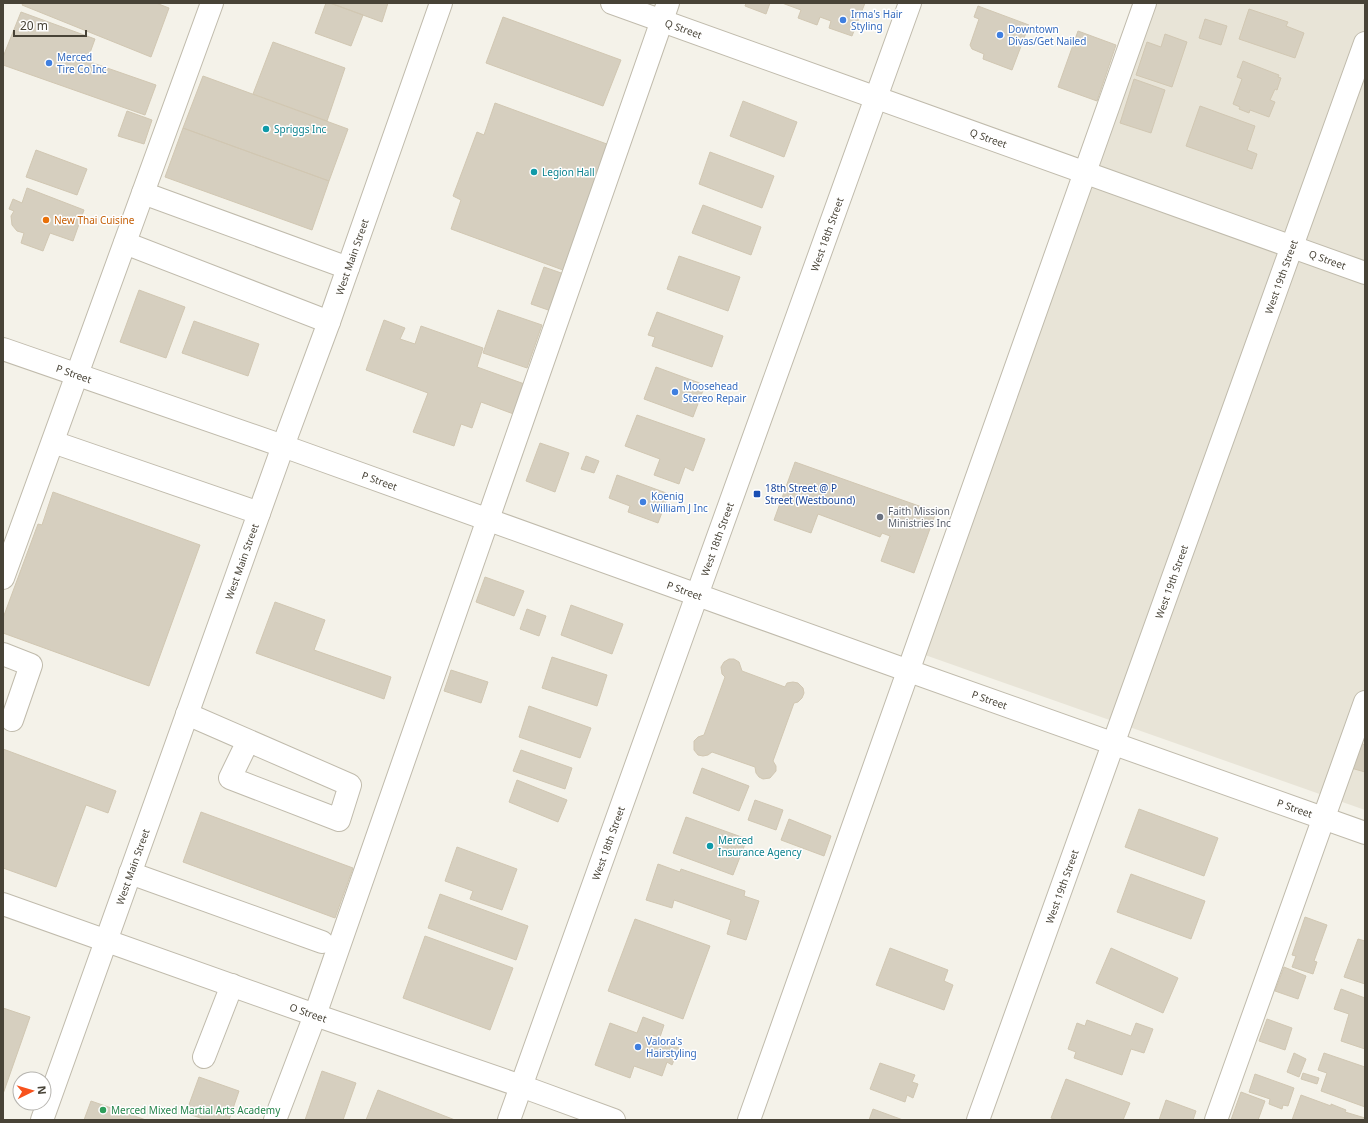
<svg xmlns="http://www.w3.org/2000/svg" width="1368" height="1123" viewBox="0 0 1368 1123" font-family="'Noto Sans',sans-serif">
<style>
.residential{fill:#e8e4d7}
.building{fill:#d6cfbf;stroke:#d1c7b2}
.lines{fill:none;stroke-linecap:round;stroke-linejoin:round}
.minor-casing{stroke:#c0bbac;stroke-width:24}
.minor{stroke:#fff;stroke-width:22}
.shop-dot{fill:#3f7fe0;stroke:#fff;stroke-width:1.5}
.culture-dot{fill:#0f9aa8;stroke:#fff;stroke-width:1.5}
.food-dot{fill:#e8710a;stroke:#fff;stroke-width:1.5}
.transit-dot{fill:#1a4fb4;stroke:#fff;stroke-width:1.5}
.worship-dot{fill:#6b7280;stroke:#fff;stroke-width:1.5}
.leisure-dot{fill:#2e9e5b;stroke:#fff;stroke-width:1.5}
.labels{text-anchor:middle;stroke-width:3;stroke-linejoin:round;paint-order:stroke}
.shop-label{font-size:10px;fill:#366cbe;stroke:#fff;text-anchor:start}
.street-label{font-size:10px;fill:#484337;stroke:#fff}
.culture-label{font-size:10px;fill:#0d838f;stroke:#fff;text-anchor:start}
.food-label{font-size:10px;fill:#c56008;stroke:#fff;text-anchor:start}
.transit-label{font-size:10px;fill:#164399;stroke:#fff;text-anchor:start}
.worship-label{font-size:10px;fill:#5b616d;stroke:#fff;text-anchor:start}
.leisure-label{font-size:10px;fill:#27864d;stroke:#fff;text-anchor:start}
</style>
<rect width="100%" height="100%" fill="#f4f2e9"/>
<path class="residential" d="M1150 3H1365V810L908 649Z"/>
<path class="building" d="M23 3H156L169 8 151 57 22 5Z
M326 3H330L363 15 351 46 315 33Z
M330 3H388L382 22Z
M746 3H770L766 14 745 6Z
M782 3H865L852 36 829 28 831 21 820 17 817 25 798 18 801 10Z
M978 6 1029 25 1012 70 983 59 984 54 972 49 970 45 979 19 974 17Z
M1249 9 1288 22 1286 26 1304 33 1295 58 1239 39Z
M21 12 95 39 87 61 156 85 145 115 3 65V57Z
M503 17 621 60 603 106 486 63Z
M1205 19 1227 26 1221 45 1199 38Z
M1078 31 1116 45 1097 101 1058 87Z
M1165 34 1187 42 1172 87 1136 75 1147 42 1161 47Z
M273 42 345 68 327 121 253 94Z
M1243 61 1279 75 1278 77 1281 78 1277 90 1275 89 1270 100 1275 102 1269 117 1250 110 1249 113 1239 109 1240 107 1233 104 1242 79 1237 77Z
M203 76 348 129 329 181 183 128Z
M1134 79 1165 90 1151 133 1120 123Z
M743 101 797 122 784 157 730 136Z
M495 103 615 147 571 273 451 229 461 200 453 196 477 132 484 135Z
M1200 106 1255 126 1247 150 1257 154 1252 169 1186 146Z
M127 111 152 120 144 144 118 136Z
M183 128 329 181 312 230 165 177Z
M36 150 87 169 77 195 26 177Z
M710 152 774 176 762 208 699 184Z
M27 188 84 210 73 241 50 233 43 251 21 243 24 233 17 231 12 225 11 216 14 211 9 209 13 199 22 203Z
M703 205 761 227 751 255 692 233Z
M679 256 740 277 728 311 667 289Z
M544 267 567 275 554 312 531 304Z
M139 290 185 307 166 358 120 342Z
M498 310 542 325 527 368 483 353Z
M657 312 723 336 712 367 652 346 655 337 648 335Z
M384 320 405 328 400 339 415 344 421 326 483 348 477 367 530 386 519 416 481 402 472 428 461 424 454 446 413 432 428 393 366 370Z
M194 321 259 344 248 376 182 353Z
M656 367 705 385 693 417 644 399Z
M637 415 705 439 693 471 685 467 679 484 654 475 660 459 625 446Z
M540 443 569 453 555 492 526 481Z
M586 456 599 461 594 473 581 469Z
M795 462 936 512 914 573 881 561 890 536 882 533 880 537 818 514 811 533 774 520Z
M617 475 669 494 658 523 628 512 630 506 609 498Z
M53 492 200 545 149 686 3 633V618L38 524 42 525Z
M485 577 524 591 514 616 476 602Z
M275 602 325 620 314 650 391 677 384 699 256 653Z
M571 605 623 624 612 654 561 635Z
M527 609 546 616 539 636 520 629Z
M552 657 607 675 597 706 542 688Z
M729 659H734L739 662 742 671 785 687 787 683 793 682 798 683 803 688 804 693 802 698 798 702 794 703 773 761 776 766V771L770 778 763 779 759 777 756 773 755 767 712 752 708 755 703 756 698 755 694 750V741L698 737 704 735 725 677 722 674 721 667 724 662Z
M451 670 488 682 481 703 444 691Z
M529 706 591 728 580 758 519 737Z
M1360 743 1365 745V772L1351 768Z
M3 749 116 791 108 813 86 805 56 887 3 868Z
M521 750 572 768 565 789 513 771Z
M702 768 749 786 739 811 693 793Z
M517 780 567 800 558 822 509 802Z
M755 800 783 810 776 830 748 820Z
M1139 809 1218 838 1204 876 1125 847Z
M201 812 353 868 335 918 183 862Z
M686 817 747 839 733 875 673 853Z
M789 819 831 836 824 856 781 840Z
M457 847 517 869 502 910 470 899 473 891 445 881Z
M658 864 680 872 681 869 745 891 744 896 759 901 746 940 727 934 731 920 674 900 672 908 646 900Z
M1131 874 1205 901 1191 939 1117 912Z
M440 894 528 926 516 960 428 928Z
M1305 917 1327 925 1314 961 1317 962 1313 974 1292 967 1296 956 1292 955Z
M635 919 710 946 683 1019 608 991Z
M425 936 513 968 490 1030 403 998Z
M1358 939 1365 941V984L1344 977Z
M890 948 948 970 944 981 953 985 944 1010 876 985Z
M1111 948 1178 978 1163 1013 1096 983Z
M1284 967 1306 976 1298 999 1275 991Z
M1341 989 1365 998V1049L1341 1041 1349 1014 1334 1009Z
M3 1008 30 1017 3 1094Z
M643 1017 664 1025 660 1037 652 1035V1038L679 1048 672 1065 667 1062 662 1076 634 1066 630 1078 595 1065 610 1023 637 1033Z
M1267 1019 1292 1028 1285 1050 1259 1041Z
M1087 1020 1131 1036 1136 1023 1153 1029 1144 1053 1131 1049 1122 1075 1074 1058 1076 1052 1068 1049 1077 1023 1085 1026Z
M1294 1053 1306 1059 1299 1077 1287 1072Z
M1324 1053 1365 1067V1107L1321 1091 1327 1073 1318 1070Z
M880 1063 915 1075 912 1082 918 1084 913 1098 907 1095 905 1102 870 1089Z
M322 1071 356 1083 343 1120H305Z
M1303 1073 1319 1078 1317 1084 1301 1079Z
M1255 1074 1294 1088 1288 1106 1283 1105 1282 1109 1269 1104 1270 1099 1249 1092Z
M199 1077 239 1091 229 1120H206L186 1113Z
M1066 1079 1130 1103 1123 1120H1056L1051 1118Z
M378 1090 455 1120H366Z
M1241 1092 1265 1101 1258 1120H1231Z
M1301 1095 1331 1106V1104L1346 1110 1345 1112 1365 1118V1120H1292Z
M1166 1100 1196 1111 1193 1120H1159Z
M91 1101 146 1120H84Z
M873 1109 903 1120H869Z"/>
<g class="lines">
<defs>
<g id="minor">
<path id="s1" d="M612 3 1365 273"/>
<path d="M143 193 348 268"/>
<path d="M125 243 329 322"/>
<path id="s2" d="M3 349 283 446 909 671 1365 833"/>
<path d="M53 442 259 513"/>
<path d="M3 578 212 3"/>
<path d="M3 654 31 665 12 720"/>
<path d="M187 714 350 785 339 820 230 778 248 741"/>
<path d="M130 873 322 942"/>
<path id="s3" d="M3 904 315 1015 521 1086 614 1120"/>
<path d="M204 1057 232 985"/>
<path id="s4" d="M42 1120 283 446 329 322 441 3"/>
<path d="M275 1120 315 1015 668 3"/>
<path id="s5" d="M509 1120 697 595 910 3"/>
<path d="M749 1120 1145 3"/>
<path id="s6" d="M978 1120 1365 43"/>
<path d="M1216 1120 1365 702"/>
</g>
</defs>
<use href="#minor" class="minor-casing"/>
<use href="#minor" class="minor"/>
</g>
<g class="shop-dot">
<circle cx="843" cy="20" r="4"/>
<circle cx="1000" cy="35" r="4"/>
<circle cx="49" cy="63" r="4"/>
<circle cx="675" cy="392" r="4"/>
<circle cx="643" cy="502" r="4"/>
<circle cx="638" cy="1047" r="4"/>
</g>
<g class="culture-dot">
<circle cx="266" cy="129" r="4"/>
<circle cx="534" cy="172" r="4"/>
<circle cx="710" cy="846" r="4"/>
</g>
<circle class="food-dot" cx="46" cy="220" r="4"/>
<rect class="transit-dot" x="753" y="490" width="8" height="8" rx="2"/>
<circle class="worship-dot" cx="880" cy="517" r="4"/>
<circle class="leisure-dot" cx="103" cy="1110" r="4"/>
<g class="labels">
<g class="shop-label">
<text x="851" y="18">Irma's Hair<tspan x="851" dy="12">Styling</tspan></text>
<text x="1008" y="33">Downtown<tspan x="1008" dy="12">Divas/Get Nailed</tspan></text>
<text x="57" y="61">Merced<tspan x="57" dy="12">Tire Co Inc</tspan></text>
<text x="683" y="390">Moosehead<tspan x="683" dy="12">Stereo Repair</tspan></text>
<text x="651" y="500">Koenig<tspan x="651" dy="12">William J Inc</tspan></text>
<text x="646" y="1045">Valora's<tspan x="646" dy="12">Hairstyling</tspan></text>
</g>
<g class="street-label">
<text dy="4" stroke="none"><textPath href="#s1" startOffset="76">Q Street</textPath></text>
<text dy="4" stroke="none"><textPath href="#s1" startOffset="400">Q Street</textPath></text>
<text dy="4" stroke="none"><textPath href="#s5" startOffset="941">West 18th Street</textPath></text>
<text dy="4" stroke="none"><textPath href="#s4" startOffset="917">West Main Street</textPath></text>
<text dy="4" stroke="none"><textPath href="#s1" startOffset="760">Q Street</textPath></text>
<text dy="4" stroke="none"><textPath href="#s6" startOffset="896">West 19th Street</textPath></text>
<text dy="4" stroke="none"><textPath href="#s2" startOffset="75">P Street</textPath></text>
<text dy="4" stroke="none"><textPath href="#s2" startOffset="399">P Street</textPath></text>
<text dy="4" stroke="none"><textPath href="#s5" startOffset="617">West 18th Street</textPath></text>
<text dy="4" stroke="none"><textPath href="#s4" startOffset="593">West Main Street</textPath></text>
<text dy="4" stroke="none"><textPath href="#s6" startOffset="572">West 19th Street</textPath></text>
<text dy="4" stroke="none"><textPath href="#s2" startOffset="723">P Street</textPath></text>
<text dy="4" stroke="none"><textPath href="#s2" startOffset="1047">P Street</textPath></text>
<text dy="4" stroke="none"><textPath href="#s2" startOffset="1371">P Street</textPath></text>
<text dy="4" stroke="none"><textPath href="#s5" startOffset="294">West 18th Street</textPath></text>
<text dy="4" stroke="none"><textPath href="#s4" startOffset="269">West Main Street</textPath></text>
<text dy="4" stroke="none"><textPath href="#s6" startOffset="248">West 19th Street</textPath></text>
<text dy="4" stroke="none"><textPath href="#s3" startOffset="324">O Street</textPath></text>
</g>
<g class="culture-label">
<text x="274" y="133">Spriggs Inc</text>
<text x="542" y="176">Legion Hall</text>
<text x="718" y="844">Merced<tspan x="718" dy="12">Insurance Agency</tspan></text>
</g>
<g class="food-label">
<text x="54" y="224">New Thai Cuisine</text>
</g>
<g class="transit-label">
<text x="765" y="492">18th Street @ P<tspan x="765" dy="12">Street (Westbound)</tspan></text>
</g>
<g class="worship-label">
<text x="888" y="515">Faith Mission<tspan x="888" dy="12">Ministries Inc</tspan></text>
</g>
<g class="leisure-label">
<text x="111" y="1114">Merced Mixed Martial Arts Academy</text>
</g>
</g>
<rect width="1368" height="1123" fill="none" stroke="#484337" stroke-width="8"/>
<g transform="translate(32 1091) rotate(85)"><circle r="19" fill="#ffffff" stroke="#b6b4af"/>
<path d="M0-3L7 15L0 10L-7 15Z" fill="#f7521d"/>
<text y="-6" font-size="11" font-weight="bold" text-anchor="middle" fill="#484337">N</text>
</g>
<path d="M14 30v6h72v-6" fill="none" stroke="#484337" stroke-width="2"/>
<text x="20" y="30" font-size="12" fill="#484337" stroke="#ffffff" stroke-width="3" paint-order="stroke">20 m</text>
</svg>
